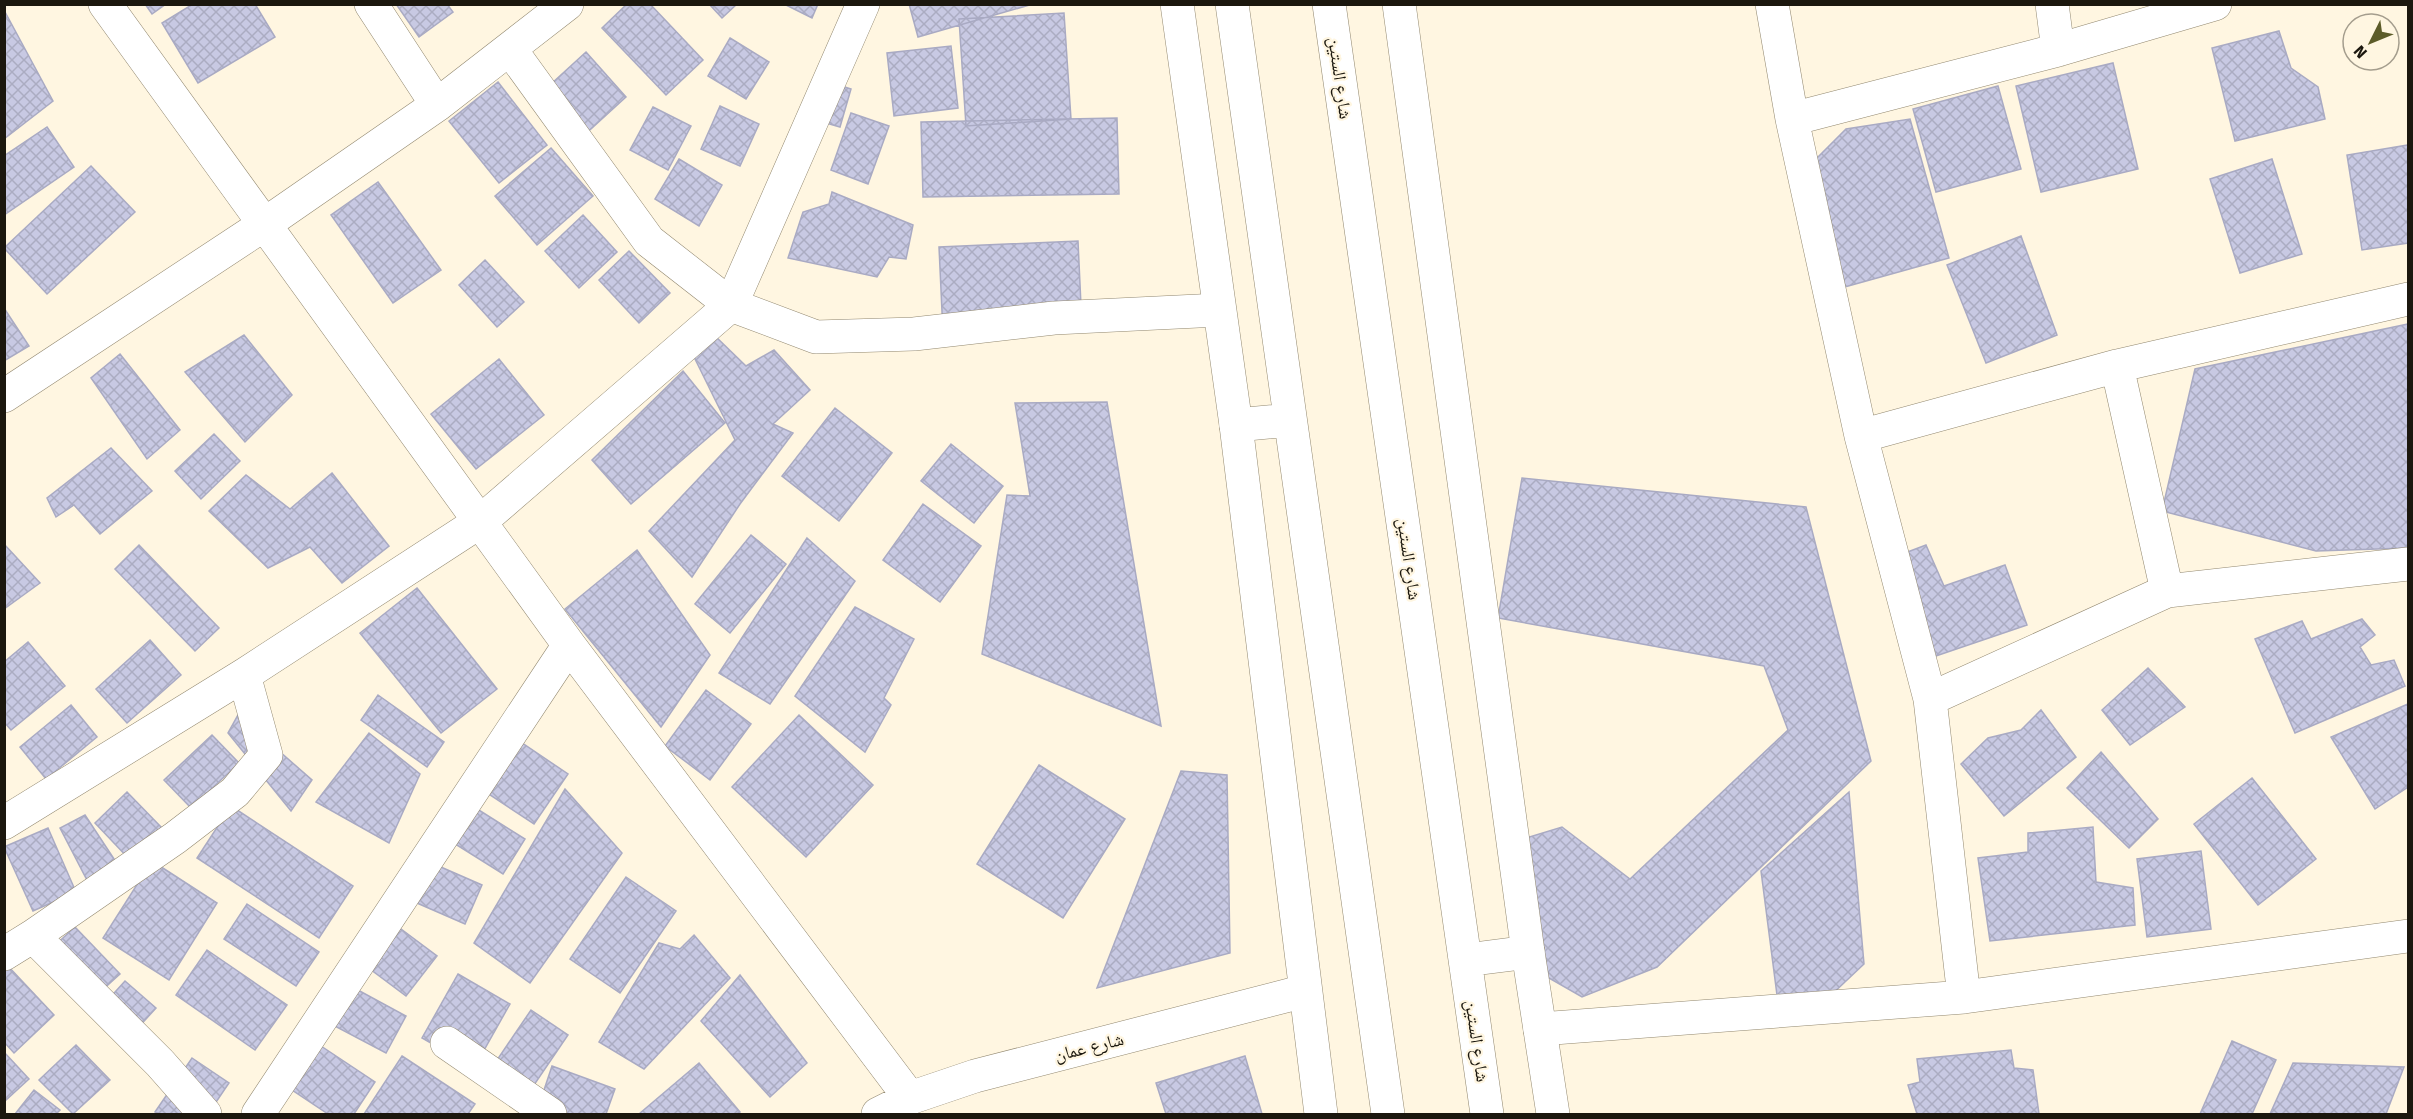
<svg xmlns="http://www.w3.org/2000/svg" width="2413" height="1119" viewBox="0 0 2413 1119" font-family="'Fira Sans','Noto Naskh Arabic',sans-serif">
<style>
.building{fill:url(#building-cross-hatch);stroke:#a9aac3;stroke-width:1.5}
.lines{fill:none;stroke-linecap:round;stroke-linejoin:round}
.street-casing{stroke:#928870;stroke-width:34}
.primary-casing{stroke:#928870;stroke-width:34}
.highway-casing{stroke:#928870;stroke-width:34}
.street{stroke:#fff;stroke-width:33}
.primary{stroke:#fff;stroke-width:33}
.highway{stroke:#fff;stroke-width:33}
.labels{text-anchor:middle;stroke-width:4.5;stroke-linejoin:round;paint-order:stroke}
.street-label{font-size:18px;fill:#1b170e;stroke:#fff6e1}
</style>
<defs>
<pattern id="building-cross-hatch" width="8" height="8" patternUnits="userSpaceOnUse" patternTransform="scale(1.5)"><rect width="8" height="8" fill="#c8c9e3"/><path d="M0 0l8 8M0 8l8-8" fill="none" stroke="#abacc2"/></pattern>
</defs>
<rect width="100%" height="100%" fill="#fff6e1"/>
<path class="building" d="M145 4H166L152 14Z
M193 4H255L275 37 198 83 162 23Z
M396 4H447L453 12 419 37Z
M627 4H650L703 60 666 95 602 28Z
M709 4H737L722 18Z
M784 4H818L812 18Z
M909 4H1033L918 37Z
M4 10 53 101 4 139Z
M1064 13 1071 119 966 126 959 19Z
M2279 31 2291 68 2318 87 2325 119 2235 141 2212 48Z
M730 38 769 62 746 99 708 76Z
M951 46 958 108 894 116 887 53Z
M586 52 626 97 580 139 539 95Z
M2113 63 2138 169 2041 192 2016 86Z
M814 77 851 89 840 127 802 116Z
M498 82 547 145 499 183 449 121Z
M1998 86 2021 169 1936 192 1913 109Z
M720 106 759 124 740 166 701 149Z
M653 107 691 126 668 170 630 150Z
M851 113 889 126 868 184 831 170Z
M1117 118 1119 194 923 197 921 122Z
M1910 119 1949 258 1823 293 1799 176 1846 129Z
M47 127 74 167 4 215V156Z
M2408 145V243L2362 250 2347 155Z
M551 148 593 196 537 245 495 196Z
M679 159 722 185 699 226 655 199Z
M2272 159 2302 254 2240 273 2210 179Z
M91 166 135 212 47 294 4 248Z
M378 182 441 270 393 303 331 215Z
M832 192 913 225 906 259 889 257 877 277 788 258 803 212 829 204Z
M583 215 617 252 579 288 545 251Z
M2021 236 2057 335 1986 363 1947 265Z
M1078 241 1082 327 943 333 939 247Z
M629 251 670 293 639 323 599 280Z
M485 260 524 302 497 327 459 285Z
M4 308 29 346 4 361Z
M2408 324V548L2316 551 2162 511 2195 369Z
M712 333 746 366 774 350 810 390 773 424 793 433 740 504 692 577 649 531 735 440 692 353Z
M244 335 292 395 245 442 185 372Z
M120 354 180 430 147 459 91 378Z
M499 359 544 415 476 469 431 414Z
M683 371 725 423 631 504 592 460Z
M1107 402 1161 726 982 654 1007 495 1030 496 1015 403Z
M835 408 892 453 839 521 782 476Z
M214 434 240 461 201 499 175 471Z
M951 444 1003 486 974 523 921 481Z
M111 448 152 491 100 534 74 505 56 517 47 498Z
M332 473 389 546 342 583 310 547 268 568 209 511 246 475 290 509Z
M1522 478 1806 507 1871 761 1657 967 1582 997 1535 970 1526 838 1562 827 1630 879 1788 730 1764 666 1498 618Z
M923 504 981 546 940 602 883 560Z
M751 535 786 564 730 633 695 604Z
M807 538 855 581 770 704 719 673Z
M4 544 40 583 4 609Z
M139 545 219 628 195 651 115 569Z
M1926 545 1944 586 2005 565 2027 625 1927 659 1897 556Z
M637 550 710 655 661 727 565 609Z
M417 588 497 689 441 733 360 633Z
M855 607 914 639 884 698 891 705 865 752 795 696Z
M2362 619 2375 635 2360 647 2371 665 2394 660 2405 686 2295 733 2255 639 2302 621 2311 639Z
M150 640 181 675 127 723 96 689Z
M28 642 65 686 11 730 4 722V662Z
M2148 668 2185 707 2130 745 2102 710Z
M706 690 751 724 710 780 665 746Z
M378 695 444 742 427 767 361 720Z
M2408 704V787L2375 809 2331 737Z
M71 705 97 737 46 779 20 747Z
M2041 710 2076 757 2004 816 1961 764 1988 738 2021 730Z
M238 715 312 780 291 811 228 733Z
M799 715 873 785 806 857 732 787Z
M500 728 568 774 534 824 466 779Z
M369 733 420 774 389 843 316 802Z
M212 735 239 763 191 808 164 780Z
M2101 752 2158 819 2129 848 2067 788Z
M1039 765 1125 819 1063 918 977 864Z
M1181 771 1227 775 1230 953 1097 988Z
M2252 778 2316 859 2258 905 2194 824Z
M565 789 622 853 530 983 474 943Z
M127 792 162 828 130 860 95 823Z
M1849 792 1864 964 1828 998 1777 995 1761 871Z
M231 806 353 886 319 938 197 858Z
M474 807 525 839 503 874 452 842Z
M85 815 120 868 89 884 60 828Z
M2093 827 2096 882 2133 888 2135 925 1990 941 1978 858 2028 852V833Z
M48 828 76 892 33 911 4 847Z
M2201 851 2211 929 2147 937 2137 859Z
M411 854 482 885 465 924 394 893Z
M152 861 217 903 169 980 103 938Z
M626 877 676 911 620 993 570 959Z
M247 904 319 952 296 986 224 939Z
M393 923 437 956 406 996 362 963Z
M75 927 120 974 87 1004 42 957Z
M694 935 730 978 644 1069 599 1042 659 943 680 949Z
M207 950 287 1005 255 1050 176 995Z
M7 965 54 1015 14 1053 4 1042V968Z
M458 974 510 1004 474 1068 422 1038Z
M740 975 807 1063 770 1097 701 1021Z
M332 976 406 1016 386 1053 312 1014Z
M125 981 156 1008 126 1041 96 1013Z
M531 1010 568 1035 534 1085 497 1060Z
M2232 1041 2276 1060 2252 1114H2200Z
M318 1044 375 1082 354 1114H328L289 1088Z
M76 1045 110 1080 73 1114 39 1080Z
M2011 1050 2014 1068 2033 1070 2039 1114H1917L1908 1085 1920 1082 1917 1059Z
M4 1052 29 1079 5 1101H4Z
M402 1056 475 1104 468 1114H364Z
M1245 1056 1262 1114H1166L1156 1083Z
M192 1058 229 1083 208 1114H160L155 1112Z
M699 1063 740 1112 736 1114H639Z
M2293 1063 2404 1067 2386 1114H2270Z
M552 1066 615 1089 606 1114H536Z
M34 1090 60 1110 56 1114H15Z"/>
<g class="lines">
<defs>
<path id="street" d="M105 4 569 645 910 1098
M371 4 437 105
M1772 4 1792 119 1861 436 1930 699 1964 997
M2052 4 2058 50
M510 49 649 241 731 305 816 337 914 334 1054 318 1219 310
M1792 119 2058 50 2215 4
M2117 366 2167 591
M4 396 265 224 437 105 567 4
M1861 436 2117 366 2408 299
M1930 699 2167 591 2408 564
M4 823 244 675 481 521 731 305 863 4
M4 954 33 936
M1540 1029 1964 997 2408 936
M447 1043 550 1114
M205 1114 160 1063 33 936 175 838 235 792 266 755 244 675
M258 1114 569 645
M878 1114 910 1098 975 1076 1305 991"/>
<path id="primary" d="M1177 4 1236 425 1321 1114
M1399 4 1528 952 1553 1114"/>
<path id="highway" d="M1232 4 1388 1114
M1329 4 1487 1114
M1236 425 1290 420
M1466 960 1528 952"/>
</defs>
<use href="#street" class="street-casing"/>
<use href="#primary" class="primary-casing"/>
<use href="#highway" class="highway-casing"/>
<use href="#street" class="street"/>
<use href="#primary" class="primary"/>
<use href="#highway" class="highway"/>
</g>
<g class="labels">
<g class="street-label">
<text transform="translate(1340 78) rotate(82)" y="6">شارع الستين</text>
<text transform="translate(1409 559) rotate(82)" y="6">شارع الستين</text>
<text transform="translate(1477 1041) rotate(82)" y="6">شارع الستين</text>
<text transform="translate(1089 1047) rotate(-14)" y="6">شارع عمان</text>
</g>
</g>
<rect width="2413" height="1119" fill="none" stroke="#1b170e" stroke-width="12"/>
<g transform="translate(2371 42) rotate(227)"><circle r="28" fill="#fff6e1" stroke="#a49d8d" stroke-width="1.5"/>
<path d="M0-4.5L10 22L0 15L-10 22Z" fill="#5c5b28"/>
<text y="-9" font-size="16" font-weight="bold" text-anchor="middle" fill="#1b170e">N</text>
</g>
</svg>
